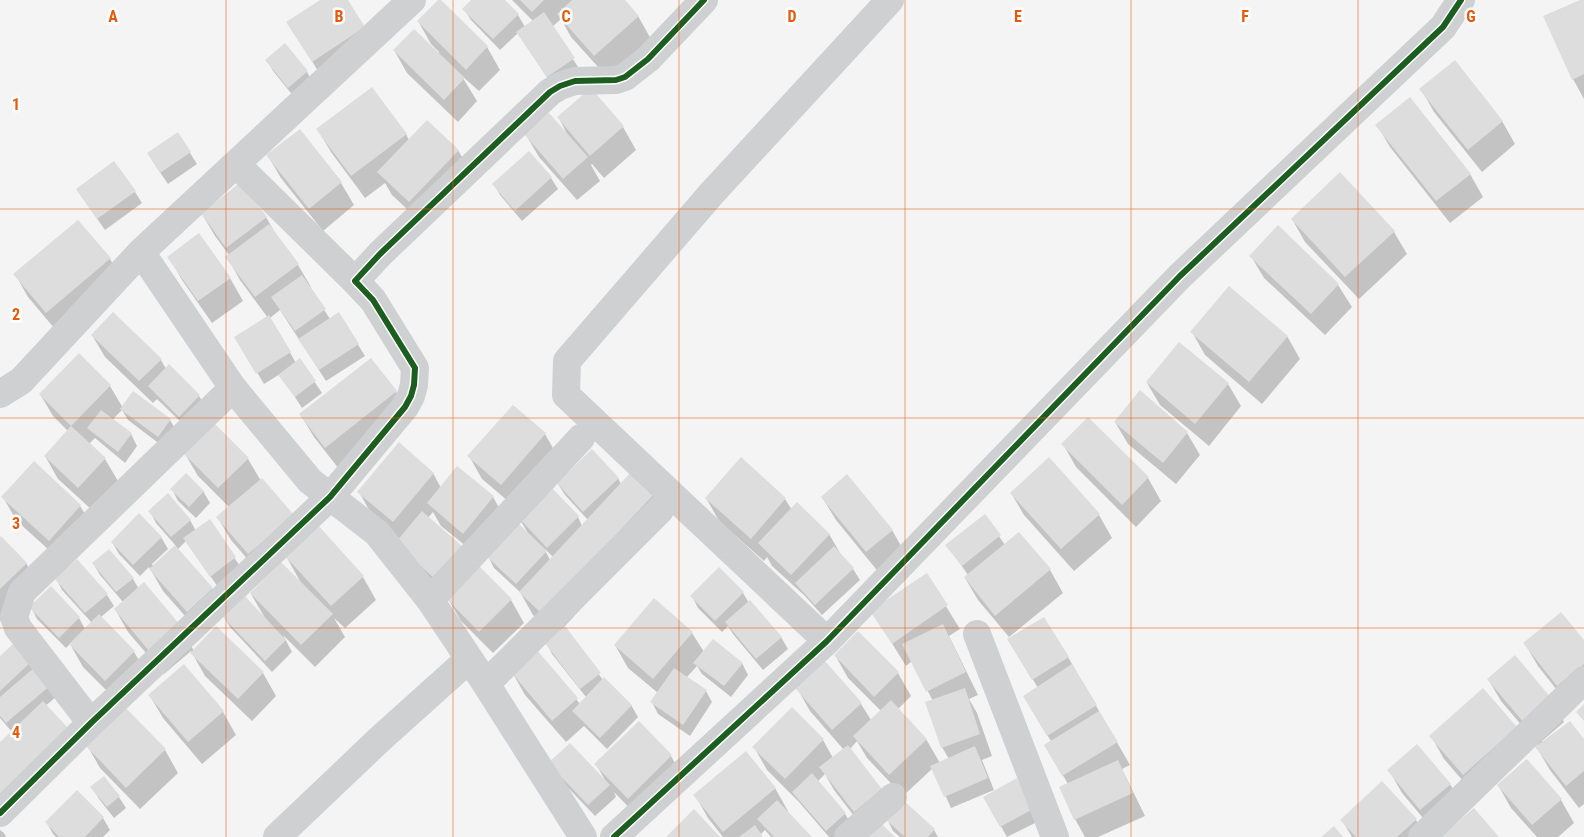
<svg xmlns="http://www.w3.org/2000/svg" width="1584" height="837" viewBox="0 0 1584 837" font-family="'Roboto Condensed',sans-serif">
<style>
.shadow{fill:#0003;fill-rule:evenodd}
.building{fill:#ddddde}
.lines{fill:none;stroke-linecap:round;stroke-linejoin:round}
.minor{stroke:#ced0d2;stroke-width:28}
.cycleway-casing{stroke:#fff;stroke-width:9}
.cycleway{stroke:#1b5e20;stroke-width:6}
.grid{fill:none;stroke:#e8590c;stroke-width:1;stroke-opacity:0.55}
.grid-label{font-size:16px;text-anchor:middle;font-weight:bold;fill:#e8590c;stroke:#fff;stroke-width:5;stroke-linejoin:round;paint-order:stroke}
</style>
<rect width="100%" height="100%" fill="#f4f4f4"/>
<path class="shadow" d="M322 0H347L377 50 326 84 288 22Z
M440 0 487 47 500 70 479 91 461 75 477 101 458 122 407 73 394 50 438 54 439 52 431 44 418 21Z
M473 0H503L518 15 525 27 533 21 512 0H623L638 16 651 39 608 78 571 37 561 19 552 27 580 70 554 88 518 33 500 50 471 20 464 9Z
M1583 0H1584V99L1573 79Z
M267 60 307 72 313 83 295 98 273 71Z
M1421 89 1502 121 1515 144 1482 172 1434 112Z
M591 90 623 127 636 150 604 178 592 164 591 165 600 181 577 200 539 157 526 135 568 136 559 118Z
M1377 125 1470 174 1483 197 1450 223 1390 147Z
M318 130 406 134 409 140 458 150 471 173 423 224 392 195 385 183 365 198 331 152Z
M178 134 197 164 168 184 155 165Z
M268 156 341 183 354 205 323 231 281 178Z
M551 178 558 189 522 221 500 195 494 184Z
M77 190 135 192 142 203 105 230Z
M202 214 266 217 278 238 298 265 311 287 310 288 330 319 339 314 365 356 326 381 280 310 270 318 296 363 300 360 322 393 302 408 280 374 264 384 236 337 268 318 240 280 227 257 229 255 215 236Z
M1292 219 1394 232 1407 254 1359 299 1305 242Z
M78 221 110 259 123 282 60 335 28 297 15 274Z
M1278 227 1338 285 1352 307 1325 335 1264 278 1251 256Z
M169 257 230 278 243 301 212 323 182 280Z
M1192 332 1287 336 1300 359 1262 404 1205 355Z
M92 335 161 360 166 369 199 396 206 407 186 427 157 399 153 403 105 357Z
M79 355 110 386 123 408 133 393 170 420 177 432 165 448 128 420 122 410 112 420 131 434 137 446 125 463 95 438 89 444 105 459 118 481 92 510 58 479 45 456 68 431 53 416 40 394Z
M1147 383 1228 384 1241 406 1209 446 1160 405Z
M396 392 409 414 339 469 314 437 300 414Z
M1115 422 1187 433 1200 455 1176 484 1128 444Z
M545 434 558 457 515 507 482 479 469 456Z
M1063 444 1148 478 1161 501 1136 527 1076 467Z
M185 454 248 459 261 481 293 516 317 526 363 577 376 600 345 628 334 618 345 637 315 667 283 635 292 652 272 672 230 627 222 614 201 634 163 591 149 567 140 576 119 554 112 542 161 537 168 549 152 564 153 566 176 546 156 523 150 511 190 520 196 531 209 521 242 569 218 587 186 541 177 550 212 589 226 613 265 618 251 594 301 583 286 556 262 576 231 540 218 518 230 508 198 476Z
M741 459 785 499 792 510 829 534 843 558 853 569 860 580 822 615 805 596 772 566 767 557 764 561 719 521 706 498Z
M433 473 441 488 493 497 506 520 477 555 441 526 433 512 428 518 511 600 524 623 493 653 461 621 448 599 396 543 400 539 372 515 359 492Z
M618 478 621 484 655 493 668 515 564 627 603 680 631 705 638 717 607 749 584 726 566 742 525 695 512 672 576 699 580 704 586 697 552 654 546 642 555 635 533 615 520 592 494 568 488 556 529 535 519 518 578 517 582 526 588 520 565 495 558 484ZM545 549 553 557 550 560 545 550Z
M172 489 203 491 210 503 196 518 178 501Z
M1011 493 1099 515 1112 538 1074 571 1024 515Z
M3 497 80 506 94 528 62 562 16 520Z
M822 497 892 530 905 553 880 574 836 520Z
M985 516 1005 545 1019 533 1050 570 1063 593 1009 637 978 600 965 578 968 575 947 545Z
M0 539 26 563 39 586 2 622 0 620Z
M93 563 133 579 139 589 180 627 194 651 263 673 276 696 252 721 205 676 191 651 164 674 128 632 115 609 123 602 100 575Z
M926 574 960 629 949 636 978 695 969 699 977 713 992 756 982 760 994 790 951 808 933 768 903 796 867 758 857 741 850 749 881 790 934 830 938 837H900L893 831 887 819 880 824 894 837 868 834 834 790 825 774 817 782 845 814 852 825 839 837H829L799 802 767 770 754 747 823 740 833 758 844 750 810 711 797 688 861 704 871 720 881 711 848 678 835 655 898 673 911 696 898 709 926 739 940 763 949 759 942 747 933 701 912 661 906 666 872 611Z
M56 578 107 595 114 606 101 617 134 652 147 674 119 703 83 667 70 644 66 648 37 619 31 607 79 618 85 629 92 623 62 590Z
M743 593 749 603 781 637 788 649 763 670 733 634 728 626 722 632 698 608 692 596Z
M692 633 704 652 742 663 748 675 731 697 702 674 697 666 686 678 706 691 712 702 690 736 658 714 652 702 658 693 628 668 615 645Z
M1009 639 1068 657 1130 765 1122 769 1145 816 1098 837H1085L1075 819 1068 784 1045 745 1051 741 1037 719 1038 688Z
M1584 642V697L1571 708 1538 666 1525 644Z
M15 643 56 697 0 744 12 732 0 718V658Z
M184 666 223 712 236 735 202 764 163 718 150 696Z
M1488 679 1551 700 1564 722 1542 741 1544 743 1584 741V804L1579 808 1550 770 1537 748 1539 746 1501 701Z
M125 708 165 750 178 773 140 809 100 768 87 745Z
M639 722 671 756 684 779 642 821 614 792 616 797 595 816 556 775 605 780 596 764Z
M1516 728 1477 797 1444 759 1431 736Z
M1526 760 1561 800 1574 823 1558 837H1537L1511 808 1498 785Z
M1389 770 1450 784 1463 807 1434 831 1402 793Z
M1016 780 1039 821 1007 837 985 798Z
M92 787 119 797 126 808 114 818 99 799Z
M775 788 788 811 787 812 810 837H771L765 830 760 835 762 837H723L708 818 695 795Z
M77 792 103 818 110 830 103 837H56L53 834 47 823Z
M1342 820H1416L1426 837H1352Z
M0 830 4 833 6 837H0Z"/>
<path class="building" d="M320 0H348L365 27 312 62 286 22Z
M438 0H441L488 46 466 70 417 21Z
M471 0H505L519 14 493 39 462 9Z
M520 0H544L532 12Z
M572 0H625L639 16 594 56 557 14Z
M1580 0H1584V74L1572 80 1543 16Z
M544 12 575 58 547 77 516 32Z
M414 29 465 78 444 100 393 50Z
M285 43 308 71 288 88 265 60Z
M1455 60 1503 121 1468 150 1419 89Z
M372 87 407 134 351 176 316 129Z
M591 88 624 126 590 156 557 117Z
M1410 97 1471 174 1436 201 1375 125Z
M549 113 588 157 563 179 524 134Z
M427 120 459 150 409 202 377 172Z
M300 129 342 182 309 209 266 155Z
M178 132 191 152 160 173 147 153Z
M529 151 552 177 515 211 492 184Z
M114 161 136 191 97 219 76 189Z
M1340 172 1395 231 1345 277 1291 219Z
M241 182 267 217 226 248 201 213Z
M78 220 111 258 46 313 13 274Z
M269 224 299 264 255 297 225 257Z
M1278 225 1339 284 1311 314 1249 256Z
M199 233 231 278 198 301 167 257Z
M302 275 326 309 295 331 271 297Z
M1229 286 1288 336 1249 382 1190 332Z
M113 312 162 359 139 381 91 335Z
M339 312 359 344 319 370 298 339Z
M269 315 291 352 256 374 234 337Z
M1179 342 1229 383 1195 424 1146 382Z
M79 353 111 385 71 426 39 394Z
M300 358 316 381 295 397 278 375Z
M371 358 397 391 325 448 299 414Z
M169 364 200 395 179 417 148 386Z
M1140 390 1188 432 1163 463 1114 422Z
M133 391 171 419 158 437 120 409Z
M513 405 546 433 501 485 467 456Z
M101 410 132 433 118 452 87 428Z
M1088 417 1149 477 1122 505 1061 444Z
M214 423 249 458 218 488 183 453Z
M71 426 106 458 78 488 44 456Z
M399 442 434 473 393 522 357 492Z
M592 449 619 478 583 512 557 483Z
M741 457 786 498 751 539 705 498Z
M1049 457 1100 514 1061 549 1010 493Z
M34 461 81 505 49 541 1 497Z
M457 466 494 496 463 534 427 503Z
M633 470 656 492 542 614 519 592Z
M186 473 204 491 189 507 170 489Z
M847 474 893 530 866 552 821 497Z
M262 478 294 515 248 554 216 517Z
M550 486 579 516 547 548 518 517Z
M168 493 191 520 171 537 148 511Z
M797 502 830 534 791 575 758 543Z
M422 511 462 546 434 578 395 543Z
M139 513 162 537 133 565 111 542Z
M985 514 1001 535 962 566 945 545Z
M210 519 236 557 210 577 183 538Z
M517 522 547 551 516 584 486 556Z
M317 524 364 576 331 606 284 555Z
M1019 532 1051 569 995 616 964 577Z
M1 536 27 563 0 589V537Z
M175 545 213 588 187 612 149 569Z
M834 546 854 568 815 605 795 583Z
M109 549 134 578 116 592 92 563Z
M77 559 108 594 85 613 54 578Z
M281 562 333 614 301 645 250 593Z
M479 566 512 599 479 632 446 598Z
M719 567 744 592 715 621 690 596Z
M927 573 948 605 892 644 870 611Z
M144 582 181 626 150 652 114 609Z
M51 586 80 617 59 638 29 607Z
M243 594 286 640 265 661 222 616Z
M654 598 693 632 653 679 614 645Z
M750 600 782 637 756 659 725 622Z
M1561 612 1584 640V664L1557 686 1523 643Z
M99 614 135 651 105 681 69 644Z
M1044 617 1069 657 1032 680 1007 639Z
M943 624 966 672 926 692 902 644Z
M216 626 264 672 238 699 190 653Z
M565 626 601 673 580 689 544 642Z
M858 631 899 672 874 697 834 655Z
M713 639 743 663 724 686 693 663Z
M15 642 33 660 0 691V656Z
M537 650 578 698 552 721 511 672Z
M1515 655 1552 699 1524 723 1487 679Z
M825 661 862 703 832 730 795 688Z
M184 664 224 711 188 742 148 695Z
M1072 664 1097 705 1047 736 1023 696Z
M35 667 51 685 6 723 0 716V697Z
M674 668 707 690 683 725 650 702Z
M604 677 632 705 600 738 572 711Z
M965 688 980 734 941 748 925 702Z
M1483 688 1517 727 1463 775 1429 736Z
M891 700 927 739 889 775 853 736Z
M43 701 68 728 0 794V742Z
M1584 704V721L1576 712Z
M125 707 166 749 126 788 85 745Z
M792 707 824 739 785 779 752 747Z
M1099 711 1118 742 1062 776 1044 745Z
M639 721 672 755 628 799 594 764Z
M1570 721 1584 739V771L1566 786 1535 747Z
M570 743 610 785 588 805 548 763Z
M1417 744 1451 784 1420 810 1387 770Z
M848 745 882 789 854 812 819 767Z
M975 746 988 778 944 797 930 766Z
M746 751 776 788 723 832 693 795Z
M1527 759 1562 799 1532 825 1497 785Z
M1118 760 1133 793 1074 820 1059 787Z
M812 773 846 813 826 831 792 792Z
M104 776 120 796 107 807 90 787Z
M1017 778 1033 809 1000 827 983 797Z
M1382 781 1417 819 1397 837H1356L1340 820Z
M77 790 104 817 85 837H59L45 822Z
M777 800 812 837H774L757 819Z
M903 800 935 829 928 837H905L885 819Z
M1474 808 1499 837H1440Z
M694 809 720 837H666Z
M879 821 895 837H863Z
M755 825 763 837H739Z
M1334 826 1343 837H1321Z"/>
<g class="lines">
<path class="minor" d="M412 0 141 252 233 388 310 481 377 533 430 600 486 684 583 837
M236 164 355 281
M0 394 21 381 141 252
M430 600 581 438
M977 634 1055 837
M827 641 566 395 567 361 712 193 890 0
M486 684 660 510
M91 723 18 628 14 617 22 592 233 388
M0 813 91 723 330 497 405 407 411 396 414 385 415 368 373 300 355 281 380 254 550 92 560 86 575 81 616 80 625 77 648 59 704 0
M277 837 380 739 469 659
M614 837 827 641 1180 276 1443 27 1461 0
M848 837 893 797
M1422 837 1584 680"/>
<defs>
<path id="cycleway" d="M0 813 91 723 330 497 405 407 411 396 414 385 415 368 373 300 355 281 380 254 550 92 560 86 575 81 616 80 625 77 648 59 704 0
M614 837 827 641 1180 276 1443 27 1461 0"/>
</defs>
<use href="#cycleway" class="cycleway-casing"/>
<use href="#cycleway" class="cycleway"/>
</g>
<path class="grid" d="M226 0V837M453 0V837M679 0V837M905 0V837M1131 0V837M1358 0V837M0 209H1584M0 418H1584M0 628H1584"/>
<g class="grid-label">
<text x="113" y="22">A</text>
<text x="339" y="22">B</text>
<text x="566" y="22">C</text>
<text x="792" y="22">D</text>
<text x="1018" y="22">E</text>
<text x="1245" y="22">F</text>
<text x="1471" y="22">G</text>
<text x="16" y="110">1</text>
<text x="16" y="320">2</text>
<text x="16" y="529">3</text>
<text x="16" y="738">4</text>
</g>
</svg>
